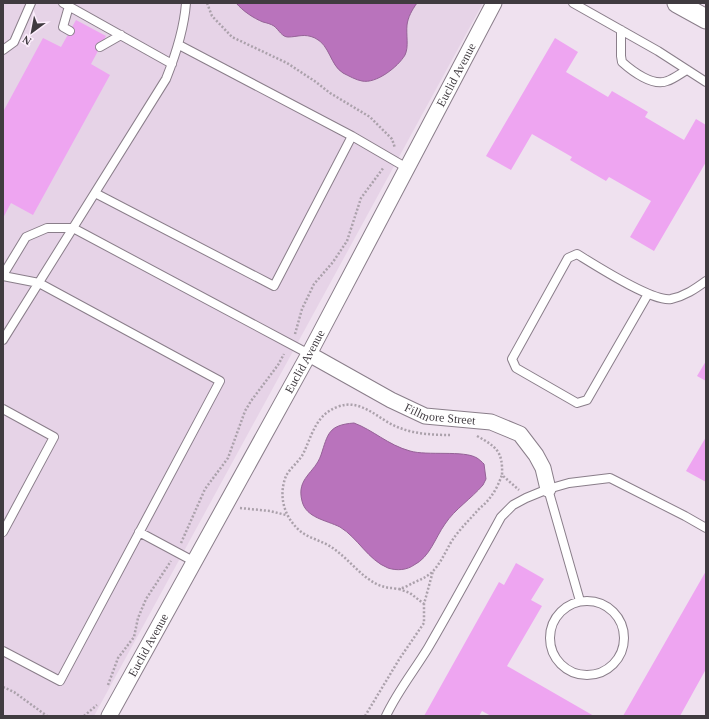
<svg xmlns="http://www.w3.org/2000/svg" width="709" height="719" viewBox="0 0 709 719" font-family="'Times New Roman',serif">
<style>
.built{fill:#e6d3e7}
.water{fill:#b973bc;stroke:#956297}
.building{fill:#eea5f1}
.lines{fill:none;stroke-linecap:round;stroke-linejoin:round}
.service-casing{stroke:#8a7e8a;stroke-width:10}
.minor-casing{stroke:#8a7e8a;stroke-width:17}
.tertiary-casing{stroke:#8a7e8a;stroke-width:21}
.path{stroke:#aba1ab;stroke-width:2.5;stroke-dasharray:2 2;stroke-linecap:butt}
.service{stroke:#fff;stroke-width:8}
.minor{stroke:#fff;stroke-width:15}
.tertiary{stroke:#fff;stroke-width:19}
.labels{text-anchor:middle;stroke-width:3;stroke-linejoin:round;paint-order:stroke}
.street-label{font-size:12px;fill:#403b40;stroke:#fceefc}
</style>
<rect width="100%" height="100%" fill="#efe1ef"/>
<path class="built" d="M3 3H483L94 716H3Z"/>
<path class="water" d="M236 3H417C412 10 408 17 407 25 406 35 409 47 405 55 398 67 376 84 362 81 356 80 349 76 343 73 330 65 330 45 315 38 304 33 298 37 288 37 282 37 279 30 274 26 271 24 267 23 263 22 253 18 243 11 236 3Z
M354 423C373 430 388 445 410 451 427 456 464 450 477 458 480 460 482 462 484 464L486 479 483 485C471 499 455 509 445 524 435 538 430 557 414 565 407 570 397 571 388 568 368 560 358 538 340 527 326 520 306 518 302 501 296 478 315 473 321 455 328 434 328 425 354 423Z"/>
<path class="building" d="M76 20 106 36 91 64 110 75 33 215 11 203 3 218V112L43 38 61 47Z
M555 38 578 52 566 72 608 97 612 91 648 112 645 117 684 140 696 119 706 125V162L654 251 630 237 651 201 609 177 606 181 570 160 572 157 532 134 511 170 486 156Z
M706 361V381L697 376Z
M706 437V482L686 471Z
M516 563 544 579 531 600 542 606 507 666 594 716H491L482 711 479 716H424L499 582 504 585Z
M706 571V669L680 716H623Z"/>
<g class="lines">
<defs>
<path id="service" d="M63 3 172 64
M573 3 658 51 706 82
M69 6 63 27 70 31
M621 30V56L622 62C632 71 653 87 667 81 674 79 681 73 687 70
M100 47 121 35
M3 50 14 42 31 3
M352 136 407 168
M95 193 274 286 352 136 179 45
M3 275 26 237 47 228H73L309 354
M3 276 39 283 220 381 60 681 3 651
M648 294 587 400 577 403 516 368 512 359 568 258 577 254C595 265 652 302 671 299 685 296 695 289 706 281
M3 340 166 79C176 54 184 30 186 3
M3 409 54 437 3 532
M548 489 580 601
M139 532 195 562
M550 638a37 37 0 1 1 74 0a37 37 0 1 1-74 0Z
M386 716C397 692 414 671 428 648 453 605 477 561 501 517L513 505 526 498 548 489 569 483 610 478 685 516 706 528"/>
<g id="minor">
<path id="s1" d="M309 354 391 400 425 416 491 422 520 434 536 455 543 468 548 489"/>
<path id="s2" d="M109 716 309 354 494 3"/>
</g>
<path id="tertiary" d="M677 3 706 19"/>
</defs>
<use href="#service" class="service-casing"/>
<use href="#minor" class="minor-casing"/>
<use href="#tertiary" class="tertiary-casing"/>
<path class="path" d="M207 3 212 16 232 37 287 63 316 82 330 93 370 117 392 139 395 148
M295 334 302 309 314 284 333 262 347 241 361 198 384 167
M450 435C434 435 415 434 400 428 379 421 362 397 337 407 316 415 312 435 304 452 300 461 290 468 286 476 278 496 284 517 300 531 310 539 324 541 334 549 353 562 366 585 390 588 393 588 397 589 399 589 404 588 409 585 413 583 421 579 428 577 434 570 443 560 448 545 456 535 463 526 471 518 478 510 482 506 486 503 489 499 495 492 499 483 502 475
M477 436C497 447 503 452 502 475L519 490
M240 508 270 511 286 515
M181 543 205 489 228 458 245 411 251 401 278 365 284 354
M399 589 410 593 424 604
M108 685 118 658 134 637 138 618 146 599 171 561
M3 687 14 692 47 716
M84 716 97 705
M365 716 400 658 424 623V604L433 571"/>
<use href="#service" class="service"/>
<use href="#minor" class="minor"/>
<use href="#tertiary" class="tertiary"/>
</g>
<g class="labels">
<g class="street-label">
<text dy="4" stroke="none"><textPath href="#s2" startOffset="729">Euclid Avenue</textPath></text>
<text dy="4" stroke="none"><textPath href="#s2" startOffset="405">Euclid Avenue</textPath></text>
<text dy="4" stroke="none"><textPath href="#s1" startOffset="146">Fillmore Street</textPath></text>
<text dy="4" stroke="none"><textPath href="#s2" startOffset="81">Euclid Avenue</textPath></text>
</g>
</g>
<rect width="709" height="719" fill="none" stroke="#403b40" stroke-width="8"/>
<g transform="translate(32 32) rotate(212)" stroke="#fceefc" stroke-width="3" paint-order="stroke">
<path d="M0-3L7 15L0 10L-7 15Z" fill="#403b40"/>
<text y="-6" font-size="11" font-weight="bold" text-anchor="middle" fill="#403b40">N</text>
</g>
</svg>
